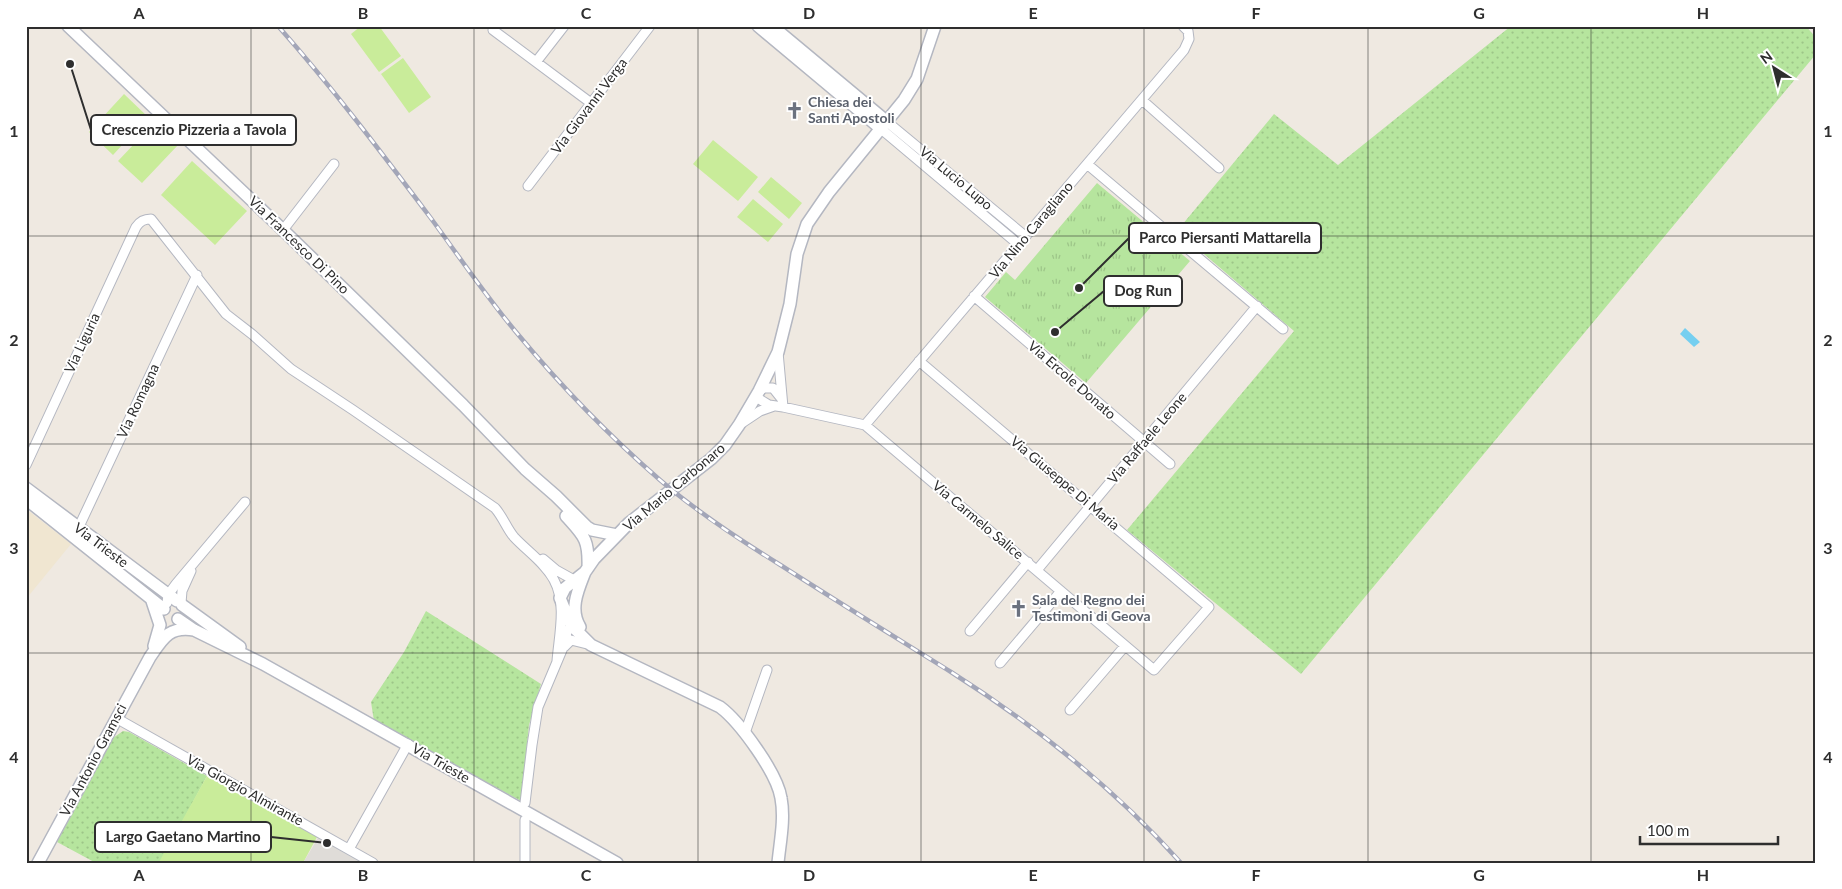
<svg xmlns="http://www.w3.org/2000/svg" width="1842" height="889" viewBox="0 0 1842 889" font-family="Lato,sans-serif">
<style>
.education{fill:#f0e6d1}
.grass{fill:url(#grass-dots)}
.park{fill:url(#park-tufts)}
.pitch{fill:#c9ec9a}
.plaza{fill:#dfdcd8}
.water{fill:#75cff0}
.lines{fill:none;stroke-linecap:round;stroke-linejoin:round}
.street-casing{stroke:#b4b7c1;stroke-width:11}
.secondary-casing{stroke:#b4b7c1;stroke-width:14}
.street{stroke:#fff;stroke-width:9}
.secondary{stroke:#fff;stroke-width:11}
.rail-casing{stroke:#a3a6b8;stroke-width:4.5}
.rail{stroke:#fff;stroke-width:2.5;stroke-dasharray:8;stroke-linecap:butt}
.grid{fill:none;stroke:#2e2e2e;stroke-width:1;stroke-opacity:0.55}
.labels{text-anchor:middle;stroke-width:4;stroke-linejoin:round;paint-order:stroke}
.worship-label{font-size:14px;font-weight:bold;fill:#5b616d;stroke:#fff;text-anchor:start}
.street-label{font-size:14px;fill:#2e2e2e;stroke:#fff}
.leader{fill:none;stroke:#2e2e2e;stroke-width:2}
.callout-dot{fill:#2e2e2e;stroke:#fff;stroke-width:2}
.callout{fill:#fff;stroke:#2e2e2e;stroke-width:2}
.callout-label{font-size:15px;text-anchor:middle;font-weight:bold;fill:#2e2e2e}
.neatline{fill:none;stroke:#2e2e2e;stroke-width:2}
.grid-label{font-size:16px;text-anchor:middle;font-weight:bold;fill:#2e2e2e}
</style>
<defs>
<pattern id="grass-dots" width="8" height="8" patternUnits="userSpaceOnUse" patternTransform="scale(1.25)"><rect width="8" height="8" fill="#b6e59e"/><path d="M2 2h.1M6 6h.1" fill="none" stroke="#9dc588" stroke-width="1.8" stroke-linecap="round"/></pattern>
<pattern id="park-tufts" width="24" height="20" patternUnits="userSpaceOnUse" patternTransform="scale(1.25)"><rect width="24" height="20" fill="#b6e59e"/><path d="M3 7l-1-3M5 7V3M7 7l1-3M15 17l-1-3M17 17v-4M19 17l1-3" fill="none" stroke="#9dc588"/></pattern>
</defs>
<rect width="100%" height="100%" fill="#efe9e1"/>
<path class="education" d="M26 509 71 544 26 599Z"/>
<path class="grass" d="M1511 26H1806L1816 38V54L1301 674 1127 530 1294 331 1177 231 1274 114 1338 165Z
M426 611 541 684 529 725 521 801 374 721 371 702 404 652Z
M123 731 129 732 207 776 160 863H96L57 842 113 738Z"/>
<path class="park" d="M1097 183 1190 261 1086 383 985 297 1006 272 1015 280Z"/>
<path class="pitch" d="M361 26H379L401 56 379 72 351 34Z
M403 58 431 97 409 113 381 74Z
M124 94 148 117 113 155 89 132Z
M154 123 178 145 142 183 118 161Z
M713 140 758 177 738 201 693 164Z
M192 161 247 211 215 245 161 195Z
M771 177 802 203 789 219 758 192Z
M753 199 783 224 768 242 737 217Z
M207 776 317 837 303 863 159 862Z"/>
<path class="plaza" d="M321 833 373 863H303Z"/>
<path class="water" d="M1685 328 1700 342 1694 347 1680 334Z"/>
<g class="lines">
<defs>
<path id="street" d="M493 30 591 103
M536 62 564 26
M1142 100 1219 168
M886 121 1025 236
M880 128 1018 244
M1087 164 1283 329
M528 186 650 26
M283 230 334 164
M974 296 1170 464
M778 352 783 407
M759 391 764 388H773L781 398
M757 395 759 399 769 405 783 407 865 425 1154 670 1209 607 919 361
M742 423 760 411 774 406
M865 425 1184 50 1189 39 1188 31 1183 26
M26 465 136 227C140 221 144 219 151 219L226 314 253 335 291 369 353 410 495 508C503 517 507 529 514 537 527 551 545 563 554 580 567 604 559 635 557 661
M76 533 197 275
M543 559 556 570 574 580 577 586
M1037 570 1257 306
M167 603 168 595 176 584 245 502
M181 603 182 591 191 571
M970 631 1028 562
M564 647 571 640 591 645
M1000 663 1061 591
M1070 710 1125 646
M116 718 373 863
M745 733 767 670
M525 803 532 745 538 707 562 650 567 632 574 621
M525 820V863
M349 849 408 744"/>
<path id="secondary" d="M68 26 283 230 463 405 525 469 556 496 587 527 592 530 617 535
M758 26 880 128
M772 26 886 121
M26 488 177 601
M26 499 164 609
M566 516C584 536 589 539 588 568
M152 601 160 625 154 646
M182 605 240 647
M178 619 194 630 263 664 617 863
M580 627C569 609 578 590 585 572
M38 863 150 657C163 638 169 626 194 630
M778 863C780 842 785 819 781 798 777 773 740 722 720 707L591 645 571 625 560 598 565 588 585 572 594 559 629 523 711 459 725 445 739 425 759 391 778 352 790 304 797 254 807 224 829 192 904 100 917 79 935 26"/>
</defs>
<use href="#street" class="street-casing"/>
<use href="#secondary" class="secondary-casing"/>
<use href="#street" class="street"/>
<use href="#secondary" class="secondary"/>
<defs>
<path id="rail" d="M278 26C332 87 381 152 430 217 458 255 485 295 516 332 560 385 607 434 660 480 697 512 740 540 782 566 838 602 895 637 951 672 1036 726 1114 788 1181 863"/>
</defs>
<use href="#rail" class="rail-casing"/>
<use href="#rail" class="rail"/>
</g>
<path class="grid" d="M251 26V863M474 26V863M698 26V863M921 26V863M1144 26V863M1368 26V863M1591 26V863M26 236H1816M26 444H1816M26 653H1816"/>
<defs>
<symbol id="church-bare" viewBox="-9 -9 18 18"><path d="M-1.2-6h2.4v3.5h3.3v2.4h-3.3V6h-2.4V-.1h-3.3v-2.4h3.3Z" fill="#6b7280" stroke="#fff" stroke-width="2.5" paint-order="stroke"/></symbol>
</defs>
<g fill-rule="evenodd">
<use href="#church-bare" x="782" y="98" width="25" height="25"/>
<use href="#church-bare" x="1006" y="596" width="25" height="25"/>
</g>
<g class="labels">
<g class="worship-label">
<text x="808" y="107">Chiesa dei<tspan x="808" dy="16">Santi Apostoli</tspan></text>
<text x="1032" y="605">Sala del Regno dei<tspan x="1032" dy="16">Testimoni di Geova</tspan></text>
</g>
<g class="street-label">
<text transform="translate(589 106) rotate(-53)" y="5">Via Giovanni Verga</text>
<text transform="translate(956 178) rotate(40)" y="5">Via Lucio Lupo</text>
<text transform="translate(1031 230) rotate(-50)" y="5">Via Nino Caragliano</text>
<text transform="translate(299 245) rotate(44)" y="5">Via Francesco Di Pino</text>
<text transform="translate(82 343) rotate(-65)" y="5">Via Liguria</text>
<text transform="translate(1072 380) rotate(41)" y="5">Via Ercole Donato</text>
<text transform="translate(138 401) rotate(-65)" y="5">Via Romagna</text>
<text transform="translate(1147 438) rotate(-50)" y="5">Via Raffaele Leone</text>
<text transform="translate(1065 483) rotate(40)" y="5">Via Giuseppe Di Maria</text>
<text transform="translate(674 487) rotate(-40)" y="5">Via Mario Carbonaro</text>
<text transform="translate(978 520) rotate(40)" y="5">Via Carmelo Salice</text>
<text transform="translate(101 545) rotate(37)" y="5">Via Trieste</text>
<text transform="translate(93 760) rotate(-62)" y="5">Via Antonio Gramsci</text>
<text transform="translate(441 763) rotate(30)" y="5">Via Trieste</text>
<text transform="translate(245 790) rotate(29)" y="5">Via Giorgio Almirante</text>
</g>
</g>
<path class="leader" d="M70 64L91 130M1079 288L1129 238M1055 332L1104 291M327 843L271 837"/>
<g class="callout-dot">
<circle cx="70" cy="64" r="5"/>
<circle cx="1079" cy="288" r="5"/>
<circle cx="1055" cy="332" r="5"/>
<circle cx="327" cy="843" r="5"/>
</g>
<g class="callout">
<rect x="91" y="115" width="205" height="30" rx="5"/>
<rect x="1129" y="223" width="192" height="30" rx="5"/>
<rect x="1104" y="276" width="78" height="30" rx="5"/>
<rect x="95" y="822" width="176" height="30" rx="5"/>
</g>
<g class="callout-label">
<text x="194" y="135">Crescenzio Pizzeria a Tavola</text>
<text x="1225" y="243">Parco Piersanti Mattarella</text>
<text x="1143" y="296">Dog Run</text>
<text x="183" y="842">Largo Gaetano Martino</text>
</g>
<rect width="1842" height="889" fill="none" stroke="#ffffff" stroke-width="55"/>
<g transform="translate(1774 68) rotate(324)" stroke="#ffffff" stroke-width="4" paint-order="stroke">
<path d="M0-4L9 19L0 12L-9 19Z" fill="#2e2e2e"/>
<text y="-8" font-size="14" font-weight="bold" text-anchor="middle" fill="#2e2e2e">N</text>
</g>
<path d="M1640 836v8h138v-8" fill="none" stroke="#2e2e2e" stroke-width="2.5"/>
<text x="1647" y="836" font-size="15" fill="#2e2e2e" stroke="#ffffff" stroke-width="4" paint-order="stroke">100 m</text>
<rect x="28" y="28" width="1786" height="834" class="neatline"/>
<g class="grid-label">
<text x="139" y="19">A</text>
<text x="363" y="19">B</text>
<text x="586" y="19">C</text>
<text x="809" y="19">D</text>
<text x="1033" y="19">E</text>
<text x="1256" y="19">F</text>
<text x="1479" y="19">G</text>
<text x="1703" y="19">H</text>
<text x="14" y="137">1</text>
<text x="1828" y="137">1</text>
<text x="14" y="346">2</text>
<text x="1828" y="346">2</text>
<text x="14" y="554">3</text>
<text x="1828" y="554">3</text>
<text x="14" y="763">4</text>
<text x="1828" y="763">4</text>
<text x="139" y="881">A</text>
<text x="363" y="881">B</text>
<text x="586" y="881">C</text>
<text x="809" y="881">D</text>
<text x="1033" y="881">E</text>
<text x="1256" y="881">F</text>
<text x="1479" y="881">G</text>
<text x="1703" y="881">H</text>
</g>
</svg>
